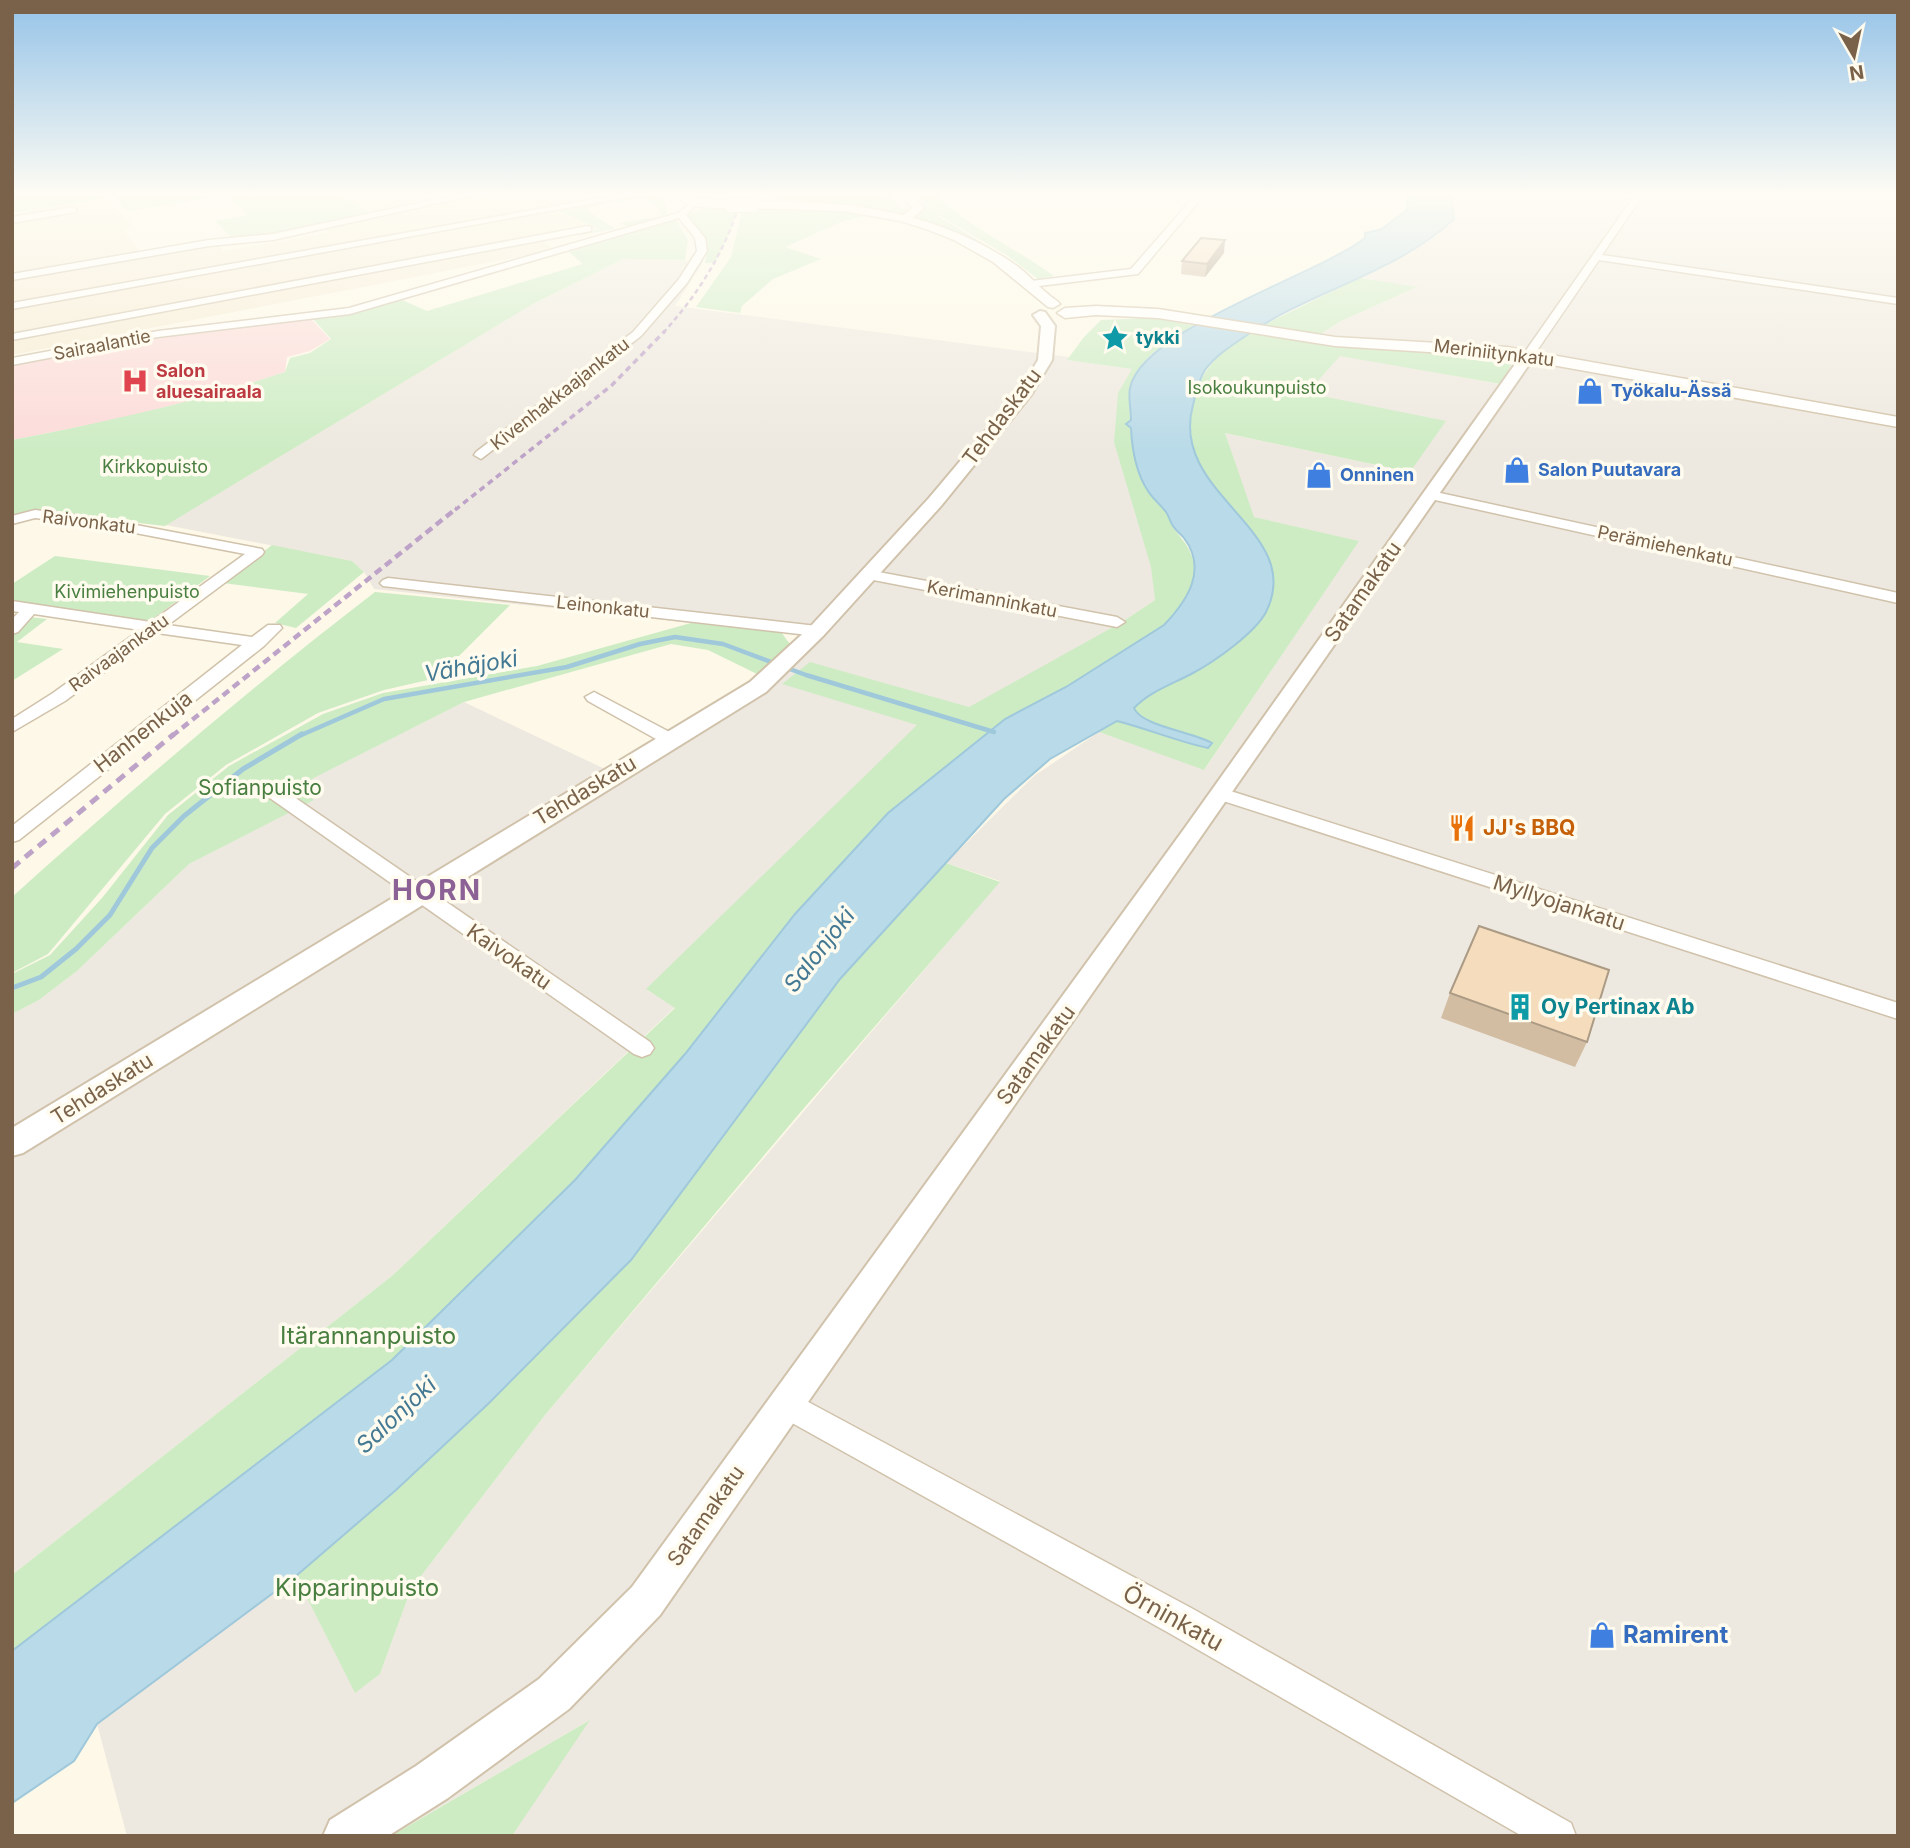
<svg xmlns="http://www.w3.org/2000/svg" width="1910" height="1848" viewBox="0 0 1910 1848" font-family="Inter,sans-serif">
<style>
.residential{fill:#f6ecd4}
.industrial{fill:#eee9e0}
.medical{fill:#fcdbd9}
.green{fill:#cdecc4}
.water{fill:#b9dae8;stroke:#9fc8db;stroke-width:2}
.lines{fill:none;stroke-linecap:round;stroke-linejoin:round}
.stream-far1{stroke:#9fc8db;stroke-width:4.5}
.stream{stroke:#9fc8db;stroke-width:5}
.minor-casing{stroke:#d0c2ab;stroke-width:3}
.tertiary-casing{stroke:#d0c2ab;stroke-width:4}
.secondary-casing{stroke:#d3c3a9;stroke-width:3}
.minor{fill:#fff;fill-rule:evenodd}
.tertiary{fill:#fff;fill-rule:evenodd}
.secondary{fill:#fff;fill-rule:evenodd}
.rail-far3{stroke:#bea3c8;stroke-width:2.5;stroke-dasharray:5 3.5;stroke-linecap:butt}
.rail-far2{stroke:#bea3c8;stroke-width:3.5;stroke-dasharray:6 4.5;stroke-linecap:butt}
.rail-far1{stroke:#bea3c8;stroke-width:4.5;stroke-dasharray:8 5;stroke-linecap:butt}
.rail{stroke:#bea3c8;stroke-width:5;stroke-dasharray:10 7;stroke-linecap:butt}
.secondary-bridge-casing{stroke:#d3c3a9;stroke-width:16;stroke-linecap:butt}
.secondary-bridge{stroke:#fff;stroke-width:14}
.wall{fill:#d2bda3}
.shaded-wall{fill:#ab9a84}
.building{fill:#f4dcbd;stroke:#ab9a84;stroke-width:2}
.labels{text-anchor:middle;stroke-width:7;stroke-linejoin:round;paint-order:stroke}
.far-culture-label{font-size:18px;font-weight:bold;fill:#0d838f;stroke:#fffbee;text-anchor:start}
.far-street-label{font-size:18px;fill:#796249;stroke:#fffbee}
.far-health-label{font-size:18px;font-weight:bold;fill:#be3a42;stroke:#fffbee;text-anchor:start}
.far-park-label{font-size:18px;fill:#487f41;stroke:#fffbee}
.far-shop-label{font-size:18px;font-weight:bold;fill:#366cbe;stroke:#fffbee;text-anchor:start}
.street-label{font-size:21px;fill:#796249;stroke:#fffbee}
.park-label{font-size:21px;fill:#487f41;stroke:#fffbee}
.food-label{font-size:21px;font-weight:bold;fill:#c56008;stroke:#fffbee;text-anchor:start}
.culture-label{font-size:21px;font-weight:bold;fill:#0d838f;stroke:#fffbee;text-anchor:start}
.water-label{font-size:23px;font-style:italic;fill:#447994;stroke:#fffbee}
.near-park-label{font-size:24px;fill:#487f41;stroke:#fffbee}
.near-street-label{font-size:24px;fill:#796249;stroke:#fffbee}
.near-shop-label{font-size:24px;font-weight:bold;fill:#366cbe;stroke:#fffbee;text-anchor:start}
.district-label{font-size:28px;font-weight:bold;letter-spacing:2px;fill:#8c6195;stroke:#fffbee}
</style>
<rect width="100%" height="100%" fill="#fdf8e7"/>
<path class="residential" d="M331 192H651L557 209 599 229 543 240 554 250 12 355V214L107 198 132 226 124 230 143 256 219 244 223 251 328 233 322 222 368 212Z"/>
<path class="industrial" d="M1446 192H1898V1836H512L588 1721 391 1836H127L97 1724 296 1576 355 1692 380 1674 411 1589 545 1415 1000 881 946 863 1034 776 1099 732 1205 769 1358 541 1253 517 1225 433 1410 472 1306 393 1340 355 1500 384 1512 364 1500 355 1316 337 1341 321 1415 288 1360 278 1429 239 1454 220 1452 200Z
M623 259 704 261 675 306 1069 357 1068 360 1132 369 1155 600 1122 622 647 990 675 1007 393 1275 12 1575V1014L39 1000 77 971 189 864 313 800 295 787 464 702 609 771 762 677 804 635 374 589 364 572 352 561 166 525 531 305Z"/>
<path class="medical" d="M311 319 330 339 310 351 287 357 285 372 231 390 119 419 12 440V365L189 333Z"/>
<path class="green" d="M12 192H101L106 198 12 213Z
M111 192H331L369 212 277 233 231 237 215 221 248 215 228 195 127 211Z
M660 192 666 206V218L631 228 620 223 662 216 657 206 642 198 588 207V211L618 231 612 229 577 236 600 229 558 210Z
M763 192H893L880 198 890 196 901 206 887 205 916 211 908 215 870 208 818 204 843 203 776 201Z
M906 192H912L933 214 915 192H933C967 227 1014 247 1054 276L1038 279 1008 256 939 215H936L1004 256C989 259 933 222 910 216L923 211Z
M737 208 731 230 715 263H705C710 241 700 230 685 215L705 209Z
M743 208 821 209 858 214 862 217 843 221 785 247 821 259 773 279 742 306 740 313 696 307 731 257Z
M675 219 688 240 685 260 623 259 531 305 165 526 35 511 12 517V440C105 422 196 402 285 372L290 358 310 353 331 339 313 319 334 317 402 300 427 311 583 264 569 252Z
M1360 278 1417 287 1341 321 1316 337 1257 328Z
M1152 318 1197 326C1179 335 1157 347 1144 362 1140 368 1129 384 1129 391 1130 422 1130 462 1147 490 1152 498 1158 503 1164 510 1169 515 1170 523 1174 529 1187 545 1195 554 1195 576 1195 596 1177 612 1164 625L1066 687 1005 719 888 813 795 914 685 1054 575 1180 392 1360 12 1651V1575L393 1275 675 1008 646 989 917 725 782 684 810 662 969 707 1122 622 1155 600 1151 567 1114 442 1118 393 1132 369 1067 360 1084 337 1101 320Z
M1249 334 1500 355 1512 363 1501 384 1340 356 1307 393 1446 421 1410 472 1225 433 1254 517 1359 541 1204 770 1099 732 1160 689 1263 547C1240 515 1202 485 1190 446 1186 430 1190 413 1194 398 1202 369 1222 349 1249 334Z
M272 545 352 561 364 572 296 628 275 623 308 594 223 583Z
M55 556 210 576 150 621 12 602V584Z
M375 592 510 605 437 678 384 690 318 713 226 765 165 814 48 954 12 973V897C130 791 250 688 375 592Z
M12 615 47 619 17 642 63 649 12 681Z
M691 623 781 632 792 647 757 674 708 650 671 644 464 702 296 787 314 800 189 864 77 971 39 1000 12 1014V974L50 955 102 898 168 815 229 766 323 714 383 693 537 666Z
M946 863 1000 882 799 1114 545 1415 411 1589 380 1674 355 1693 296 1576 396 1490 488 1404 631 1260 840 979Z
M590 1720 512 1836H391Z"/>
<path class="water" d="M1408 192H1446L1452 200 1454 219C1396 273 1314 290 1250 333 1234 344 1217 354 1205 370 1198 381 1196 393 1193 405 1168 495 1307 530 1266 612 1255 633 1214 662 1193 673 1173 684 1150 691 1134 708 1141 726 1193 732 1212 743L1208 748C1176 741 1148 729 1117 721L1050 759 1004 799 840 979 631 1260 488 1404 396 1490 296 1576 97 1724 74 1761 12 1803V1651L392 1360 575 1180 685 1054 795 914 888 813 1005 719 1066 687 1164 625C1187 601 1208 570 1184 538 1181 534 1176 531 1173 526 1170 522 1169 516 1166 512 1160 504 1153 499 1148 491 1136 473 1132 450 1131 428L1126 424 1131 420C1131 410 1128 396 1130 388 1142 329 1316 276 1365 238V233L1382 229 1407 210Z"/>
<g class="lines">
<path class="stream-far1" d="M299 736 384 699 567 667 640 644 675 637 723 644 806 675 994 732"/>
<path class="stream" d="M12 988 41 977 76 949 110 915 152 848 184 816 243 769 302 734"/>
<defs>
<path id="minor" d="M470 192H487L273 240 209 246 12 280V274L209 240 273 234Z
M634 192H654L12 309V303Z
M1198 192H1207L1138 274 1031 287 1026 284 1031 281 1131 269Z
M1637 192H1645L1602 255 1898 298V304L1599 260 1532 358H1524L1522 356Z
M690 204 694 207 686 215 705 238 707 251 687 283 641 336 481 459 474 455 476 452 633 332 679 279 697 251 695 238 679 218 350 314 158 337 12 365V358L158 331 349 308 678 213Z
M73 207 77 210 76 212 12 223V217Z
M588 226 591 227V231L12 340V334Z
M1431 491 1898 593V603L1426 498V492Z
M35 510 99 518 262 549 264 552 262 555 168 625 252 637 268 625H280L282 628 264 646 19 840 12 842V826L242 645 157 633 65 701 12 732V719L53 693 140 630 34 614 18 632 12 634V619L19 612 12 611V601L151 622 245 554 99 526 35 518 12 524V516Z
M868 570 1117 617 1125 622 1117 627 863 578 860 575 863 572Z
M388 578 817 626 825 631 817 636 383 586 380 583 383 580Z
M594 692 677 736 680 740 671 745 665 744 588 701 585 697Z
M274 786 281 788 650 1042 654 1048 650 1054 642 1057 634 1054 267 796 265 792Z
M1221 788 1898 1003V1019L1214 798 1212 794 1214 790Z
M786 1390 1193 1609 1571 1823 1576 1836H1522L1169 1633 776 1414 771 1404 776 1394Z"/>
<path id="tertiary" d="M899 192H910L924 208 910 220 900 218 912 208Z
M1040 311 1045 312 1055 326 1052 360 1031 395 941 506 824 635 766 692 23 1153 12 1156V1128L750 682 810 627 929 498 1020 390 1038 360 1041 326 1033 315Z
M1528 352 1535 356 660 1615 569 1709 448 1798 388 1836H323L330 1820 416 1766 539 1679 632 1587 1184 829 1523 353Z"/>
<path id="secondary" d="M672 192H685C700 205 723 194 737 205L731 209 689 206Z
M752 201C845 200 938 210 1017 266 1028 274 1037 285 1048 294 1052 298 1057 300 1060 304L1053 308 1048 307 993 262 954 240 926 229 900 221 843 211 748 208 746 205Z
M1096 306 1158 309 1335 337 1507 347 1898 417V427L1507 357 1335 346 1158 318 1096 315 1065 318 1057 313 1065 308Z"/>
</defs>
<use href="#minor" class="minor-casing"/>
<use href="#tertiary" class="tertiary-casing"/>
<use href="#secondary" class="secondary-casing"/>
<use href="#minor" class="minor"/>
<use href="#tertiary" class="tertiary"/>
<use href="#secondary" class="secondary"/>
<path class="rail-far3" d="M663 333C701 291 728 247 743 192"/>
<path class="rail-far2" d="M455 510 612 385 665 331"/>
<path class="rail-far1" d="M172 736 457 508"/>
<path class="rail" d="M12 868 174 734"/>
<defs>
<path id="secondary-bridge" d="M731 205H752"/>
</defs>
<use href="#secondary-bridge" class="secondary-bridge-casing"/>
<use href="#secondary-bridge" class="secondary-bridge"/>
</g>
<path class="wall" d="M1224 253 1205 277 1181 274 1182 261Z
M1450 993 1587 1042 1575 1067 1441 1018Z"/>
<path class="shaded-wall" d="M1225 240 1224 253 1205 277 1207 264Z"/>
<path class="building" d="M1201 238 1225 240 1207 264 1182 261Z
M1479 926 1609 970 1587 1042 1450 993Z"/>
<linearGradient id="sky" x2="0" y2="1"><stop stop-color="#95c3e8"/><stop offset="0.43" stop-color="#fefcf4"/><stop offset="1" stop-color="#fefcf4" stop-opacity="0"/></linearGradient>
<rect width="1910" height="451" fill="url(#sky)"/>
<defs>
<symbol id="sight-bare" viewBox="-9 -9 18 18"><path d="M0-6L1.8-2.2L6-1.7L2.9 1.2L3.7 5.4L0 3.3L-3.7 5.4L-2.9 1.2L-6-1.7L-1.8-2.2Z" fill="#0f9aa8" stroke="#fffbee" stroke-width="2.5" paint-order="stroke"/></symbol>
<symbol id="hospital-bare" viewBox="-9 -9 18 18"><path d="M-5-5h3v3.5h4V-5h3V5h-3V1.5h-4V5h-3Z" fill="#e0444e" stroke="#fffbee" stroke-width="2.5" paint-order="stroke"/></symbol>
<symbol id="shop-bare" viewBox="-9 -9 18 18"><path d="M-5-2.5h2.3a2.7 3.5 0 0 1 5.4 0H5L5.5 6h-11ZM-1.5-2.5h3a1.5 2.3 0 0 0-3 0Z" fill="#3f7fe0" stroke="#fffbee" stroke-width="2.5" paint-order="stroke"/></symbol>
<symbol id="restaurant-bare" viewBox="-9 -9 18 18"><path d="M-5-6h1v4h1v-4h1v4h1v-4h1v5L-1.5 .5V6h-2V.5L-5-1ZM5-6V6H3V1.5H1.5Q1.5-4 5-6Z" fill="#e8710a" stroke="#fffbee" stroke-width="2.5" paint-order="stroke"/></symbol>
<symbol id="building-bare" viewBox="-9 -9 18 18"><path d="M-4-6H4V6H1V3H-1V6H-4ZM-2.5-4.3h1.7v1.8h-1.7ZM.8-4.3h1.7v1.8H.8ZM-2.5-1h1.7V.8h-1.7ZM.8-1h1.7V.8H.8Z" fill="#0f9aa8" stroke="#fffbee" stroke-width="2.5" paint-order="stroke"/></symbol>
</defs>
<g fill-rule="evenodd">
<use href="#sight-bare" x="1096" y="319" width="38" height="38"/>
<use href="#hospital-bare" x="116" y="362" width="38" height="38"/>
<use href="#shop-bare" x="1571" y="372" width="38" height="38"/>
<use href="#shop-bare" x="1498" y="451" width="38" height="38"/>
<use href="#shop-bare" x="1300" y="456" width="38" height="38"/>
<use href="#restaurant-bare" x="1443" y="809" width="38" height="38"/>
<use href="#building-bare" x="1501" y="988" width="38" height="38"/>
<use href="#shop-bare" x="1583" y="1616" width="38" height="38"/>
</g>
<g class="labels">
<g class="far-culture-label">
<text x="1136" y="344">tykki</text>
</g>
<g class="far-street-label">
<text transform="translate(102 345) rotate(-11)" y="6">Sairaalantie</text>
<text transform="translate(1494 353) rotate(7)" y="6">Meriniitynkatu</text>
<text transform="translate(560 394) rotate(-38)" y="6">Kivenhakkaajankatu</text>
<text transform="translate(89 522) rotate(7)" y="6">Raivonkatu</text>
<text transform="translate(1665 546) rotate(12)" y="6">Perämiehenkatu</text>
<text transform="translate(992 599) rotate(11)" y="6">Kerimanninkatu</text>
<text transform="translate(603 607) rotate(6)" y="6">Leinonkatu</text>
<text transform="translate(119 653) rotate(-36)" y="6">Raivaajankatu</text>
</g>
<g class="far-health-label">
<text x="156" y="377">Salon<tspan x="156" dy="21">aluesairaala</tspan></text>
</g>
<g class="far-park-label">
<text x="1257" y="394">Isokoukunpuisto</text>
<text x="155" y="473">Kirkkopuisto</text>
<text x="127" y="598">Kivimiehenpuisto</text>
</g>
<g class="far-shop-label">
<text x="1611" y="397">Työkalu-Ässä</text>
<text x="1538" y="476">Salon Puutavara</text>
<text x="1340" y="481">Onninen</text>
</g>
<g class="street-label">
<text transform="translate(1002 417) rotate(-53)" y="7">Tehdaskatu</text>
<text transform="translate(1363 592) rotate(-55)" y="7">Satamakatu</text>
<text transform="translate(143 732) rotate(-38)" y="7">Hanhenkuja</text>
<text transform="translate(585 791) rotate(-31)" y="7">Tehdaskatu</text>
<text transform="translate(1559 903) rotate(18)" y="7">Myllyojankatu</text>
<text transform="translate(509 957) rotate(35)" y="7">Kaivokatu</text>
<text transform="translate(1036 1055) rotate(-54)" y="7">Satamakatu</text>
<text transform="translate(102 1089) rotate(-32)" y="7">Tehdaskatu</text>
<text transform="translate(706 1516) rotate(-55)" y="7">Satamakatu</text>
</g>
<g class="park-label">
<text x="260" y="795">Sofianpuisto</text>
</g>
<g class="food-label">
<text x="1483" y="835">JJ's BBQ</text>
</g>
<g class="culture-label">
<text x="1541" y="1014">Oy Pertinax Ab</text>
</g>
<g class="water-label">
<text transform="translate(471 666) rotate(-10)" y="8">Vähäjoki</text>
<text transform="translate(819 950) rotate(-52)" y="8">Salonjoki</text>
<text transform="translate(396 1415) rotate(-43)" y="8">Salonjoki</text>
</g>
<g class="near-park-label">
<text x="368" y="1344">Itärannanpuisto</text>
<text x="357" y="1596">Kipparinpuisto</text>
</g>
<g class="near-street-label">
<text transform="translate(1173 1618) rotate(29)" y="8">Örninkatu</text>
</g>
<g class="near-shop-label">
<text x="1623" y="1643">Ramirent</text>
</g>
<g class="district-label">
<text x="437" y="900">HORN</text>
</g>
</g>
<rect width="1910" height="1848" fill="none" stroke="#796249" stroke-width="28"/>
<g transform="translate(1854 56) rotate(171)" stroke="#fffbee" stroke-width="5" paint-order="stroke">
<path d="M0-5L12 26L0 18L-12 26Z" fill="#796249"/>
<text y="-10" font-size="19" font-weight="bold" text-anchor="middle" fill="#796249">N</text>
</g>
</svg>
